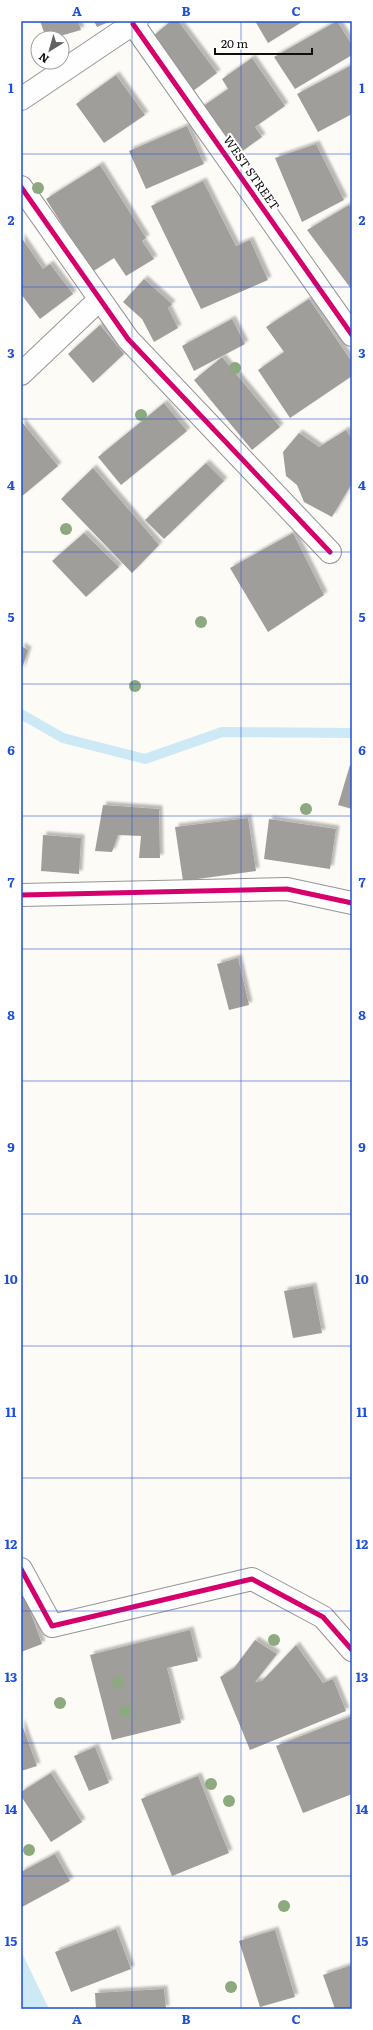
<svg xmlns="http://www.w3.org/2000/svg" width="373" height="2030" viewBox="0 0 373 2030" font-family="Literata,serif">
<style>
.water{fill:#cce9f5}
.lines{fill:none;stroke-linecap:round;stroke-linejoin:round}
.stream{stroke:#cce9f5;stroke-width:10}
.building{fill:#a09e9a;filter:url(#shadow)}
.minor-casing{stroke:#969593;stroke-width:24}
.minor{stroke:#fffefe;stroke-width:22}
.cycleway-casing{stroke:#fff;stroke-width:8}
.cycleway{stroke:#d6006c;stroke-width:5}
.tree{fill:#8da980}
.grid{fill:none;stroke:#1d4ed8;stroke-width:1;stroke-opacity:0.55}
.labels{text-anchor:middle;stroke-width:4;stroke-linejoin:round;paint-order:stroke}
.street-label{font-size:12px;fill:#0f0f0f;stroke:#fff}
.neatline{fill:none;stroke:#1d4ed8;stroke-width:1.5}
.grid-label{font-size:13px;text-anchor:middle;font-weight:bold;fill:#1d4ed8}
</style>
<defs>
<filter id="shadow"><feDropShadow dx="3.5" dy="-3.5" stdDeviation="1" flood-color="#0004"/></filter>
</defs>
<rect width="100%" height="100%" fill="#fcfbf5"/>
<path class="water" d="M21 1951 49 2009H21Z"/>
<g class="lines">
<path class="stream" d="M21 714 63 738 145 759 222 732 352 733"/>
</g>
<path class="building" d="M40 21H78L81 30 53 38H46Z
M94 21H111L97 27Z
M171 21H178L217 73 193 91 153 36Z
M255 21H301L302 22 268 43Z
M337 21 352 45V55L295 89 274 57Z
M252 58 285 106 255 127 262 137 233 158 199 109 228 89 222 79Z
M352 65V114L318 132 297 94Z
M116 75 145 115 104 143 76 104Z
M187 126 204 164 146 189 129 151Z
M316 144 344 200 302 222 275 158Z
M100 165 146 238 142 241 154 259 126 276 114 258 92 272 46 199Z
M203 181 236 246 250 240 268 280 201 309 151 206Z
M349 205 352 210V290L307 230Z
M21 237 43 269 50 264 73 294 40 319 21 294Z
M144 279 172 304 168 308 178 328 154 342 142 319 123 302Z
M309 299 352 362V376L290 418 258 370 284 352 266 327Z
M232 319 245 344 194 371 182 346Z
M100 325 124 354 93 383 68 354Z
M222 357 280 427 252 450 194 380Z
M164 403 187 431 121 485 98 457Z
M21 421 58 466 21 497Z
M346 430 352 439V483L332 517 304 502 297 485 286 476 283 452 299 433 319 447Z
M206 463 224 481 164 539 145 520Z
M93 468 159 545 132 573 61 499Z
M84 533 119 567 86 597 52 561Z
M293 533 324 595 268 632 230 568Z
M21 646 28 650 21 672Z
M350 765 352 766V809L338 805Z
M103 805 159 809 160 858H139L141 836 118 835 112 852 95 851Z
M248 818 256 871 183 881 175 827Z
M269 819 336 829 330 869 264 859Z
M43 835 81 838 79 874 41 871Z
M238 958 249 1005 229 1010 217 964Z
M313 1286 322 1333 293 1338 284 1291Z
M21 1586 42 1644 21 1652Z
M190 1630 198 1661 167 1668 181 1723 112 1740 90 1655Z
M255 1640 277 1654 255 1682 262 1681 296 1645 323 1683 333 1679 346 1711 250 1750 220 1677 234 1668Z
M352 1716V1794L303 1813 276 1746Z
M21 1722 37 1766 21 1771Z
M95 1747 109 1783 89 1791 74 1756Z
M51 1773 82 1822 51 1842 21 1796V1792Z
M198 1776 229 1853 172 1876 141 1799Z
M55 1854 70 1881 22 1907 21 1872Z
M116 1929 131 1969 71 1992 55 1952Z
M275 1930 295 1997 260 2007 239 1941Z
M352 1965V2009H335L323 1975Z
M164 1989 166 2009H96L95 1993Z"/>
<g class="lines">
<defs>
<path id="minor" d="M133 24 352 335
M21 99 137 21
M21 187 128 339 330 552
M21 374 99 300
M21 895 287 889 352 903
M21 1569 52 1626 252 1579 323 1617 352 1650"/>
</defs>
<use href="#minor" class="minor-casing"/>
<use href="#minor" class="minor"/>
<defs>
<path id="cycleway" d="M133 24 352 335
M21 187 128 339 330 552
M21 895 287 889 352 903
M21 1569 52 1626 252 1579 323 1617 352 1650"/>
</defs>
<use href="#cycleway" class="cycleway-casing"/>
<use href="#cycleway" class="cycleway"/>
</g>
<g class="tree">
<circle cx="38" cy="188" r="6"/>
<circle cx="235" cy="368" r="6"/>
<circle cx="141" cy="415" r="6"/>
<circle cx="66" cy="529" r="6"/>
<circle cx="201" cy="622" r="6"/>
<circle cx="135" cy="686" r="6"/>
<circle cx="306" cy="809" r="6"/>
<circle cx="274" cy="1640" r="6"/>
<circle cx="118" cy="1682" r="6"/>
<circle cx="60" cy="1703" r="6"/>
<circle cx="125" cy="1711" r="6"/>
<circle cx="211" cy="1784" r="6"/>
<circle cx="229" cy="1801" r="6"/>
<circle cx="29" cy="1850" r="6"/>
<circle cx="284" cy="1906" r="6"/>
<circle cx="231" cy="1987" r="6"/>
</g>
<path class="grid" d="M132 21V2009M241 21V2009M21 154H352M21 287H352M21 419H352M21 552H352M21 684H352M21 816H352M21 949H352M21 1081H352M21 1214H352M21 1346H352M21 1478H352M21 1611H352M21 1743H352M21 1876H352"/>
<g class="labels">
<g class="street-label">
<text transform="translate(251 173) rotate(55)" y="4">WEST STREET</text>
</g>
</g>
<rect width="373" height="2030" fill="none" stroke="#ffffff" stroke-width="44"/>
<g transform="translate(50 50) rotate(217)"><circle r="19" fill="#ffffff" stroke="#9f9f9f"/>
<path d="M0-3L7 15L0 10L-7 15Z" fill="#626260"/>
<text y="-6" font-size="11" font-weight="bold" text-anchor="middle" fill="#0f0f0f">N</text>
</g>
<path d="M215 48v6h97v-6" fill="none" stroke="#0f0f0f" stroke-width="2"/>
<text x="221" y="48" font-size="12" fill="#0f0f0f" stroke="#ffffff" stroke-width="3" paint-order="stroke">20 m</text>
<rect x="22" y="22" width="329" height="1986" class="neatline"/>
<g class="grid-label">
<text x="77" y="16">A</text>
<text x="186" y="16">B</text>
<text x="296" y="16">C</text>
<text x="11" y="93">1</text>
<text x="362" y="93">1</text>
<text x="11" y="225">2</text>
<text x="362" y="225">2</text>
<text x="11" y="358">3</text>
<text x="362" y="358">3</text>
<text x="11" y="490">4</text>
<text x="362" y="490">4</text>
<text x="11" y="622">5</text>
<text x="362" y="622">5</text>
<text x="11" y="755">6</text>
<text x="362" y="755">6</text>
<text x="11" y="887">7</text>
<text x="362" y="887">7</text>
<text x="11" y="1020">8</text>
<text x="362" y="1020">8</text>
<text x="11" y="1152">9</text>
<text x="362" y="1152">9</text>
<text x="11" y="1284">10</text>
<text x="362" y="1284">10</text>
<text x="11" y="1417">11</text>
<text x="362" y="1417">11</text>
<text x="11" y="1549">12</text>
<text x="362" y="1549">12</text>
<text x="11" y="1682">13</text>
<text x="362" y="1682">13</text>
<text x="11" y="1814">14</text>
<text x="362" y="1814">14</text>
<text x="11" y="1946">15</text>
<text x="362" y="1946">15</text>
<text x="77" y="2024">A</text>
<text x="186" y="2024">B</text>
<text x="296" y="2024">C</text>
</g>
</svg>
